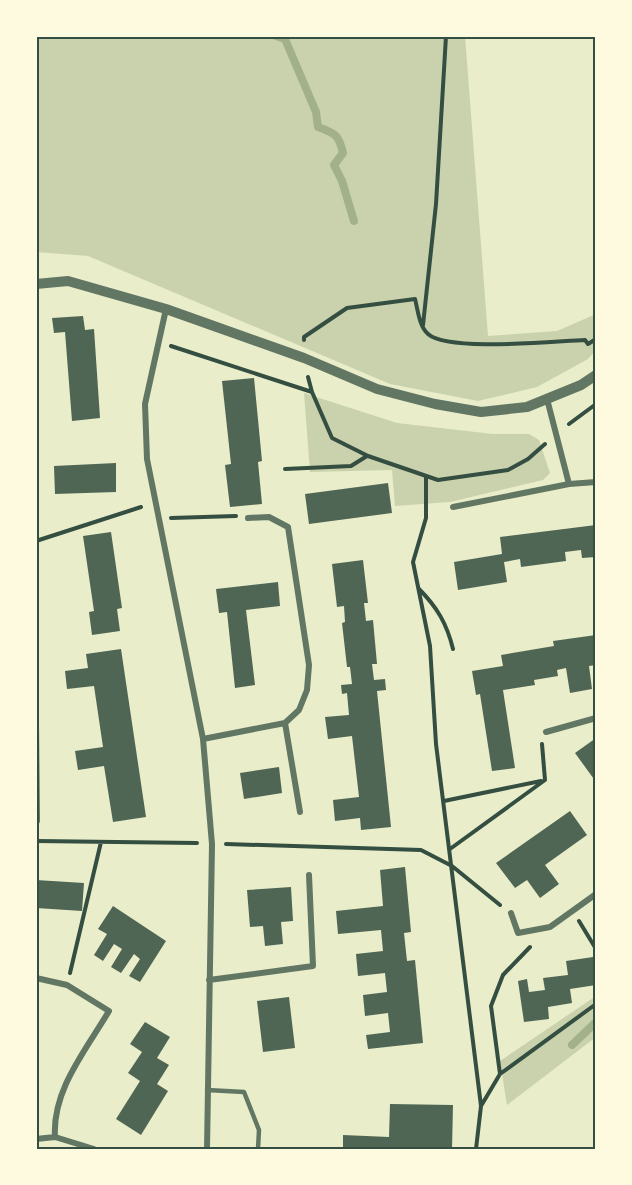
<svg xmlns="http://www.w3.org/2000/svg" width="632" height="1185" viewBox="0 0 632 1185" font-family="'Work Sans',sans-serif">
<style>
.green{fill:#cad2ad}
.lines{fill:none;stroke-linecap:round;stroke-linejoin:round}
.stream{stroke:#a3b18a;stroke-width:8}
.building{fill:#4f6655}
.path{stroke:#344e41;stroke-width:4}
.service{stroke:#617663;stroke-width:4.5}
.minor{stroke:#617663;stroke-width:6}
.tertiary{stroke:#617663;stroke-width:10}
.neatline{fill:none;stroke:#344e41;stroke-width:2}
</style>
<rect width="100%" height="100%" fill="#e9edc9"/>
<path class="green" d="M36 36H465L488 336 557 331 596 314V350L588 359 537 387 478 401 390 384 88 256 36 252Z
M304 393 397 423 493 434H529L539 440 550 473 543 480 450 502 395 506 392 470 310 472Z
M596 996V1037L507 1105 500 1061Z"/>
<g class="lines">
<path class="stream" d="M276 36 285 39 316 112 318 127C335 133 339 135 343 153L334 165 342 181 354 221
M572 1045 596 1022"/>
</g>
<path class="building" d="M83 316 85 330 94 329 100 418 72 421 65 332 54 333 52 318Z
M254 378 262 461 258 462 262 504 230 507 225 465 231 464 222 381Z
M116 463V492L55 494 54 466Z
M388 483 392 513 309 524 305 494Z
M596 525V557L582 558 581 550 565 552 566 561 521 567 520 559 504 562 507 582 458 590 454 562 502 554 500 537Z
M111 532 122 608 117 609 120 631 92 635 89 612 94 611 83 536Z
M363 560 368 603H364L366 621 373 620 377 664H372L374 680 385 679 386 690 377 691 391 827 361 830 360 818 335 821 333 800 359 797 352 736 328 739 325 717 349 715 347 693 342 694 341 685 352 684 350 667H347L342 623 345 622 344 606 337 607 332 564Z
M278 582 280 606 246 610 255 685 235 688 227 612 219 613 216 589Z
M596 635V665L589 666 592 689 570 693 566 668 557 670 558 676 534 680 535 685 503 690 515 768 492 771 480 694 476 695 472 671 503 666 501 655 554 646 553 641Z
M121 649 146 817 113 822 104 766 78 770 75 751 103 747 94 686 67 689 65 671 88 668 86 654Z
M596 738V782L575 753Z
M279 767 282 793 244 799 240 773Z
M570 811 587 835 545 865 559 884 540 898 527 880 515 888 496 863Z
M405 867 411 932 404 933 407 961 415 960 423 1043 368 1049 366 1035 390 1032 388 1013 365 1016 363 995 387 992 385 973 358 976 356 954 383 951 381 930 338 934 336 911 383 906 380 870Z
M36 880 84 883 82 911 36 908Z
M291 887 293 921 281 922 283 944 265 946 263 926 250 927 247 890Z
M113 906 166 941 140 982 129 976 140 959 134 954 121 973 111 967 122 949 114 944 103 961 94 955 107 934 98 929Z
M593 957 596 985 570 989 572 1003 548 1007 549 1019 524 1022 518 981 527 979 529 992 545 990 543 978 568 975 566 961Z
M289 997 295 1048 263 1052 257 1001Z
M145 1022 170 1037 157 1058 169 1065 157 1084 168 1091 141 1135 116 1119 140 1081 128 1073 142 1052 130 1044Z
M390 1104 453 1105 452 1149H343V1135L389 1137Z"/>
<g class="lines">
<path class="path" d="M423 325 436 204 446 36
M304 340V337L347 308 415 299C418 310 419 326 428 334 448 352 555 341 585 340L588 344 596 339
M171 346 312 392
M308 377 312 392 332 438 368 456 438 480 508 470 528 459 545 444
M569 424 596 404
M285 469 351 466 367 456
M426 477V518L413 562 430 646 436 744 481 1106 476 1149
M171 518 236 516
M36 541 141 507
M419 589C437 607 447 624 453 649
M444 801 541 781
M36 841 197 843
M226 844 421 850 452 866 500 905
M450 849 545 780 542 744
M579 921 596 949
M70 973 101 842
M500 1074 491 1006 503 975 530 947
M481 1106 500 1074 596 1004"/>
<path class="service" d="M207 1090 244 1092 259 1130 258 1149"/>
<path class="minor" d="M166 309 145 404 147 459 203 739 212 844 207 1149
M547 399 569 484 596 482
M453 507 569 484
M248 518 269 517 288 527 309 665 307 690 299 710 285 723
M36 722 37 821
M546 732 596 718
M203 739 285 723 300 812
M511 913 518 933 550 927 596 894
M36 978 67 985 109 1011C86 1050 52 1090 55 1137
M209 980 313 966 309 875
M36 1139 55 1137 94 1149"/>
<path class="tertiary" d="M36 284 68 281 166 309 304 358 377 389 435 404 481 412 527 407 581 385 596 375"/>
</g>
<rect width="632" height="1185" fill="none" stroke="#fefae0" stroke-width="75"/>
<rect x="38" y="38" width="556" height="1110" class="neatline"/>
</svg>
